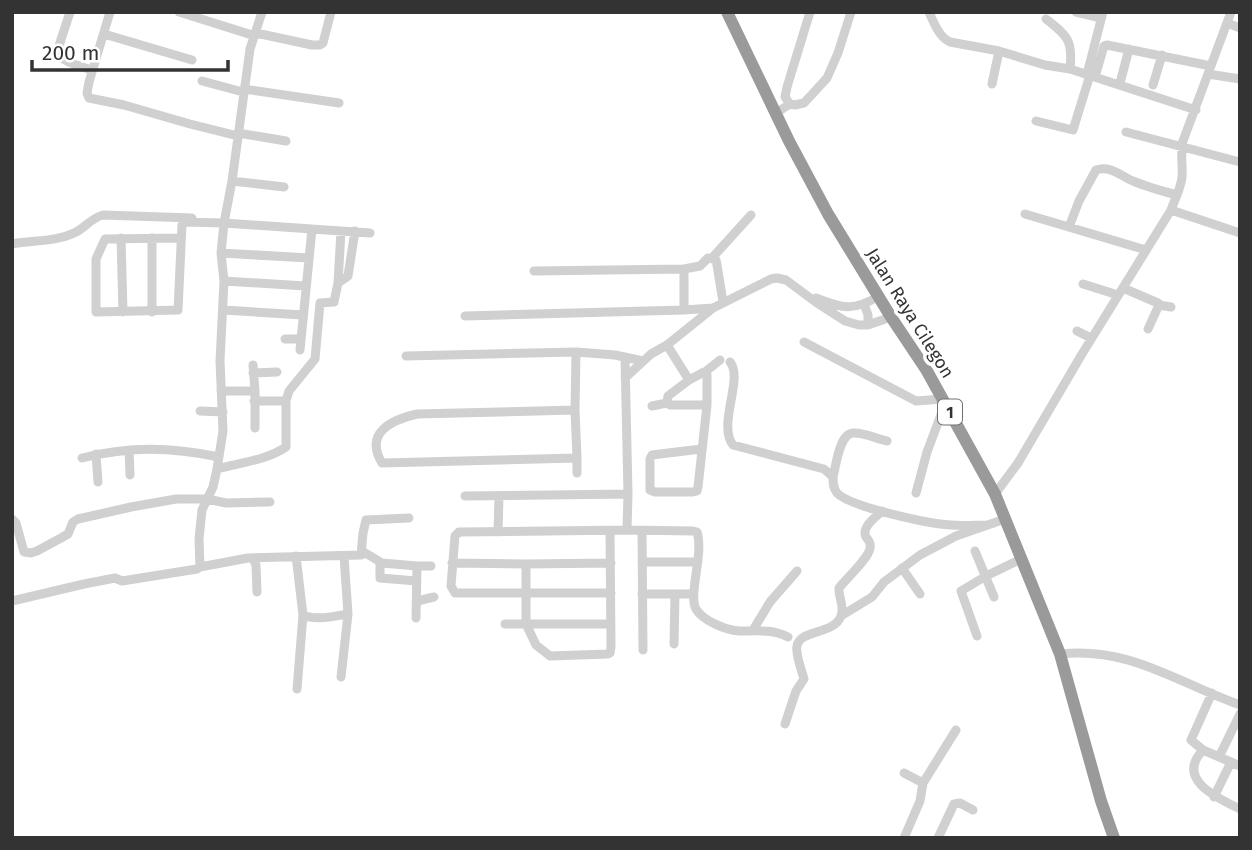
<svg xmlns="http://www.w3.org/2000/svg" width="1252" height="850" viewBox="0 0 1252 850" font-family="'Fira Sans',sans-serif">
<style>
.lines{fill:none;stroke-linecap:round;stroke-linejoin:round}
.minor{stroke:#d0d0d0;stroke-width:9}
.highway{stroke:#9a9a9a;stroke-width:12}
.labels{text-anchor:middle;stroke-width:7;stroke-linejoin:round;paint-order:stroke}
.shield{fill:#fff;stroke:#707070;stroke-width:2}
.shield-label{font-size:16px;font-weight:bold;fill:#333}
.street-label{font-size:18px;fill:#333;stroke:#fff}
</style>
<rect width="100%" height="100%" fill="#fff"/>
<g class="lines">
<path class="minor" d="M70 12 57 52C62 63 81 66 92 70
M110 12 89 82 87 93 89 98 124 105 190 124 238 136
M179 12 255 36
M929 12C934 23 939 37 950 42L999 51 1045 65 1070 69 1196 110
M1076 12 1101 18
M1046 19C1068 36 1073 41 1070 69
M1227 23 1240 28
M256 33 312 45H320L323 43 331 12
M104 34 192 60
M1087 74 1103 12
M1208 74 1240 79
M1095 77 1104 46 1107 45 1211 66
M202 81 243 92
M1120 83 1129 49
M992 84 999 51
M1153 85 1162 55
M244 89 339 103
M790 104 785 97 787 87 810 12
M776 113 790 104 795 105 804 103 827 78 838 53 851 12
M1036 121 1073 130 1090 75
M1126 132 1240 162
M238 133 286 141
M232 181 284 187
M1171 210 1240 233
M1025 214 1146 250
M1069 227 1079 201 1096 170C1110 165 1121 176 1133 181 1147 187 1162 191 1177 195
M121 238 123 312
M152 238V312
M180 238 105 239 96 259V312L178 310 182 225 186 222 224 223 370 233
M12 244C33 240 55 242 74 233 85 228 91 218 103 215L192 218
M221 253 309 258
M712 258 751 215
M534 271 684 269 700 266 708 258 716 260 717 265 723 302
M224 281 305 286
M338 283 341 231
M1083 284 1118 295
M1123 288 1158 303 1159 305 1148 329
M816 298C843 309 854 311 879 296
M864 304 868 315V325
M1159 305 1171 307
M223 310 303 315
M684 310 713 308
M465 316 684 310V269
M1077 331 1091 338
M285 339H300
M804 342 916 401 942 399
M667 345 689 380 704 372 707 375V405L698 487 697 491 693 492H655L650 490V459L652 455 701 449
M300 350 312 229
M406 356 576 352 615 355 643 361
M625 357 628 494 627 530 693 531 697 532C704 553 688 595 696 609 703 621 726 630 739 631 756 631 772 629 788 637
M730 362C744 378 717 425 733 445L824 469 833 477C833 483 833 488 837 493 850 507 930 524 951 525 963 526 976 525 988 525
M253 365 255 391
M705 372 720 360
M253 373 277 372
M625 378 651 354 667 345 713 308 771 279 777 278 786 280 817 303 845 321 859 325H868L891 317
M689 380 668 396 667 403 670 405H707
M221 391H255V428
M254 401H286
M652 406 667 403
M575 410 417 414C391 420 364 433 382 463L577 458 575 410 576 352
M200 411 223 412
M129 450 130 475
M96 454 98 482
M82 458C130 446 171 447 219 457
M577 458V473
M217 469C239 463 267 460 286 447V401L289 391 315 359 320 303 334 302 338 283 348 276 355 231
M833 477C836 466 839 434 853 433 864 432 876 439 887 441
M916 493 927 452 945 404
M995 494 1018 463 1082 354 1171 210C1175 199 1181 188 1182 177 1183 165 1180 153 1183 141L1231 12
M465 496 628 494
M12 519 16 523 24 552 31 553 37 551 61 538 68 534 73 522 78 519 131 507 176 499H207L226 503 270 502
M642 531 643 650
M498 532 499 497
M362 551 382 563 417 566 416 618
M975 551 994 597
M296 556 303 615C316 621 334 616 348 614
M253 559 256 565 257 592
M380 562V578L417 581
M642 562H698
M452 563 526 564 611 563
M526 564V624L536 645 550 656 608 654 610 653 611 647 610 531
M417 566H431
M200 567 199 539 202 510 213 487 217 469 223 431 220 361 224 281 221 253 224 223 232 181 250 49 262 12
M902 568 920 594
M611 593H455L451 586 455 536 459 532 627 530
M642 594H693
M12 601 84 584 115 578 122 581 197 569 200 567 248 558 361 555 363 533 366 520 409 518
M417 601 434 597
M841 616 872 597 884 582 920 555 956 536 1005 519
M505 624H611
M753 630 770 602 797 571
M977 636 961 591 986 576 1021 559
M674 644 675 595
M1060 654C1129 646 1178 683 1240 705
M341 677 348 614 344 556
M297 689 303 615
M1212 693 1191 740 1203 750 1240 766
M785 724 796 691 804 679C802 671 795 654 797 646 800 629 834 635 841 616 845 606 838 597 839 588 846 579 869 558 870 548 871 543 869 541 866 537 861 527 875 518 882 511
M1203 750C1175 780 1218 798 1240 809
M1219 757 1240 714
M904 773 923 783
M1214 797 1231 762
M904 838 920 801 923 783 956 730
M938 838 954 804 960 803 973 810"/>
<path class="highway" d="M727 12 789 141 828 214 891 317 927 371 995 494 1060 654 1101 801 1114 838"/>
</g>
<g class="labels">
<rect class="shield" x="938" y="399.5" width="24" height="25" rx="5"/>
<g class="shield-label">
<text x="950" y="418">1</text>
</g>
<g class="street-label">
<text transform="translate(910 313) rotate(58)" y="6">Jalan Raya Cilegon</text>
</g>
</g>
<rect width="1252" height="850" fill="none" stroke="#333333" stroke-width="28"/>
<path d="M32 60v10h196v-10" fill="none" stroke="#333333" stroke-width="3.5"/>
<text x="42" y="60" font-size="21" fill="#333333" stroke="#ffffff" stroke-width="5" paint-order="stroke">200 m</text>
</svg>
